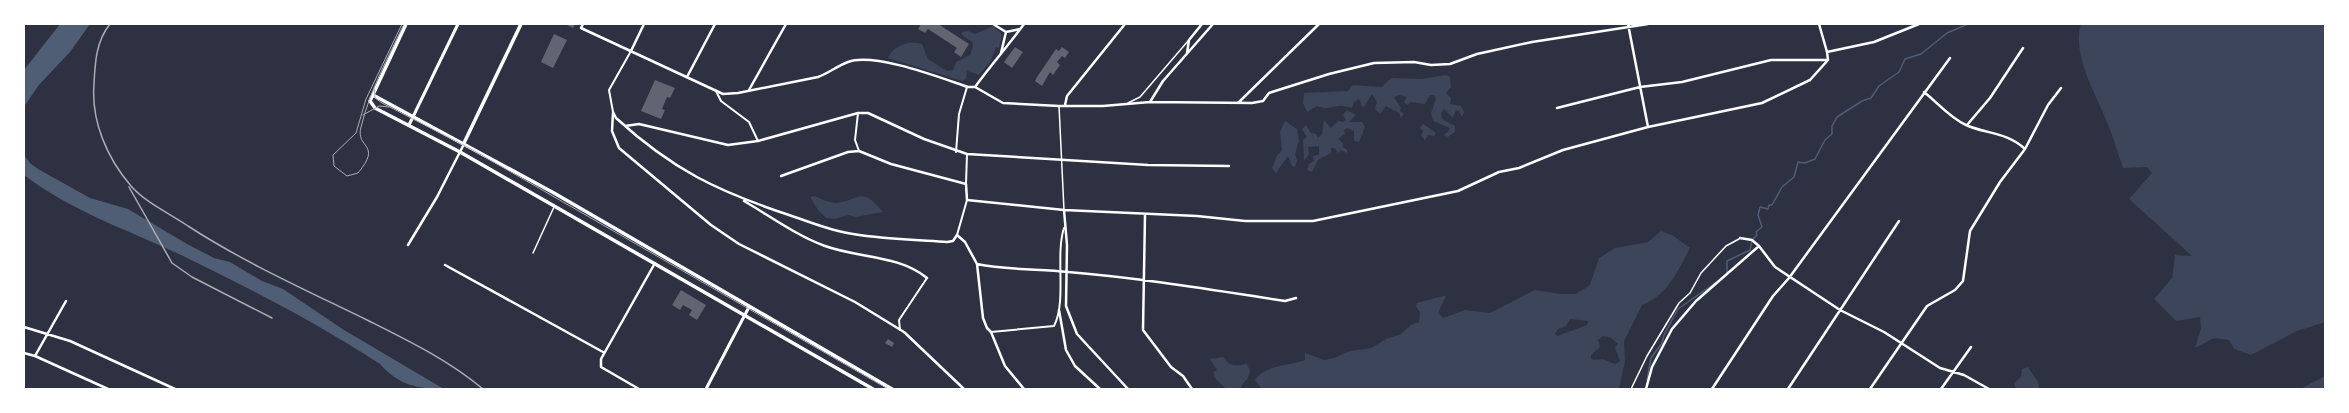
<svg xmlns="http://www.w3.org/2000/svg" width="2349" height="413" viewBox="0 0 2349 413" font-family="'Fira Sans',sans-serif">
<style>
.green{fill:#3c4559;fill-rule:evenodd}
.water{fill:#4f5d75}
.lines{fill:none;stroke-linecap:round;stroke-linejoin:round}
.stream{stroke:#4f5d75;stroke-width:1.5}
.building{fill:#626471}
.service{stroke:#fff;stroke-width:1.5}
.pedestrian{stroke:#fff;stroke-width:2}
.minor{stroke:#fff;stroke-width:2.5}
.tertiary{stroke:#fff;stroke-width:3}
.secondary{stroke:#fff;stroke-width:3.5}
.tram{stroke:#abadb3;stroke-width:1}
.rail{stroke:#abadb3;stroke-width:1.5}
</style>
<rect width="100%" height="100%" fill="#2d3142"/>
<path class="green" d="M2081 24H2325V322L2297 331 2251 355 2234 349 2229 340 2214 338 2195 348 2201 328 2200 317 2176 321 2154 299 2172 278 2175 255 2192 256 2129 199 2152 173 2147 167 2123 168C2118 154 2114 140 2109 127 2098 98 2071 55 2081 24Z
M993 26 1002 34 999 48 996 47 990 62 979 75 967 71 966 79 962 81 888 58C893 45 909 40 922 44L928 59 947 71 953 70 956 62 970 55 973 46 972 42 962 35V32L968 31 975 34Z
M1446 75 1450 77 1451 87 1446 93 1451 98 1450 104 1461 106 1464 112 1462 117 1459 111 1456 110 1453 118 1444 109 1441 113 1442 119 1455 126V132L1448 137 1444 135 1448 132 1450 128 1433 121 1431 113 1436 99 1434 95H1430L1425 104 1411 102 1407 105 1404 102 1407 97 1399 95 1394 97 1401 108 1400 111 1404 114 1401 118 1399 113 1386 106 1380 114 1375 109 1377 102 1372 94 1363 108 1359 99 1354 102 1352 108C1348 107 1343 105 1339 106 1329 107 1328 110 1317 106L1307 112 1303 103 1304 93 1348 91 1353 85 1382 87 1391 78 1422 79Z
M1347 110 1356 115 1349 122H1362L1365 127 1359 142 1354 141V131L1347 128 1344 130 1345 134 1338 139 1343 143V147L1347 150V153L1341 150 1338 153 1335 148H1331V153L1318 160 1312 172 1307 170 1309 164 1314 161 1313 156 1319 155V146L1308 147 1309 154 1304 161 1303 140 1307 137 1302 129 1306 125 1311 133 1316 134 1318 138 1322 134 1324 120 1331 128 1338 121 1344 122 1346 120 1343 115Z
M1285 121 1297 129 1299 141 1295 154 1297 160 1295 167 1292 166 1288 156 1276 173 1272 168 1277 156 1282 150 1280 132Z
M1423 124 1436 133 1434 136 1428 135 1425 140 1421 136 1423 131 1420 128Z
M815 196C821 199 830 203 836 203 860 200 861 185 883 212L856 217 849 215 834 219 826 218 818 210 810 197Z
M1661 231 1672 235 1690 248C1678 271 1667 296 1642 305L1624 341 1625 362 1619 389H1262L1255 380C1264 365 1289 366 1305 360V353L1324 360 1334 358 1350 351 1371 348 1386 339 1401 334 1411 325 1419 322 1420 313 1416 306 1417 303 1443 296H1446L1438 313 1443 318 1465 310 1490 313 1535 290 1561 294H1576L1590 285 1599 258 1615 248 1648 242ZM1570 319 1588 321 1587 325 1557 336 1555 334 1558 329 1566 326ZM1603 336 1611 338 1618 344 1615 348 1620 361 1615 364 1603 359 1593 360 1591 358V355L1600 347 1598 340Z
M1223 357C1230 367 1236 366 1247 364L1250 371 1248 378 1241 386 1242 389H1226L1214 377V372L1217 370 1210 359Z
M2028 367 2038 382 2039 388 2016 389 2014 383 2021 377 2022 369Z
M2325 376V389H2300Z"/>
<path class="water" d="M60 24H90L70 52 38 86 24 107V70Z
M24 155 30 163 38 169 90 198 128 209 187 244 214 258 230 262 262 281 283 289 344 330 444 389C418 389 398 385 380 364 317 323 249 288 181 255 128 230 71 211 24 175Z"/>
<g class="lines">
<path class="stream" d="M1727 273V261L1750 250 1752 240 1757 235 1756 232 1762 227 1758 215 1760 207 1768 209 1769 205H1772L1782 187 1794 177 1798 162 1805 163 1815 159 1825 140 1832 134V126L1837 117 1862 101 1871 98 1879 86 1899 72 1905 59 1921 54 1947 33 1968 24
M1647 380 1651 358 1662 343 1664 335 1678 309 1715 283"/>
</g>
<path class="building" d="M565 24H575L573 28Z
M921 24H938L969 44 961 57 954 52 957 48 928 29 925 33 918 29Z
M554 34 567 40 553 68 541 62Z
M1015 47 1023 52 1012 68 1004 62Z
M1062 47 1069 52 1065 58 1062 56 1057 62 1060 65 1053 75 1050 72 1042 86 1035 81 1037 77 1056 49 1059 51Z
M655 80 675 88 670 98 667 97 662 109 665 110 661 119 641 111Z
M681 290 706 305 697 320 689 315 692 310 683 305 680 310 672 305Z
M888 339 894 343 892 347 885 343Z"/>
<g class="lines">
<path class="service" d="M1128 103 1140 97 1188 41
M1059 106 1064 210
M533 253 554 207
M1631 389 1647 356 1679 303 1690 293 1701 273 1726 246 1739 239"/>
<path class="pedestrian" d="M716 91 721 101 749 122 758 141
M613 112 609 90 631 51
M858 113 855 140 859 151
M956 152 959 114 967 87
M966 184 967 154
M957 235 967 200
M900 330 899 320 927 278
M991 332 1054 326C1067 301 1055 255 1064 228"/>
<path class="minor" d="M583 24 581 28 723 94 738 93 818 77C829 73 837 66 848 62 874 52 941 78 968 87H975L1003 103 1059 106H1103L1150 102 1252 103 1263 101 1269 93 1329 74 1374 63 1414 62 1431 65 1450 64 1477 54 1532 42 1648 24
M993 24 1006 32
M1628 24 1648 127
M1819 24 1827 52
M1006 32 1020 29
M631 51 644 24
M1001 53 1006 32
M1187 53 1189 40 1202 24
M687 77 715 24
M975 87C991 65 1008 46 1024 24
M749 90 786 24
M1924 92C1938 103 1950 118 1966 125 1986 134 2007 132 2025 149
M1150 102 1163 81 1213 24
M1238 103 1319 24
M1065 105 1067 96 1125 24
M1557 108 1640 87 1682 82 1771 60H1828L1827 52 1874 42 1919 24
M613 112 616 118C673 170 717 191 789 215 810 222 831 231 853 234 883 239 916 240 947 242L953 241 957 235 965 242 977 264C1007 270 1038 269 1068 272 1141 278 1213 290 1285 301L1296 298
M613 113 612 131 619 148 711 225 739 244 855 302 904 332 964 389
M1967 125 1990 98 2023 48
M625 126 639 124 728 145 758 141 858 113H868L924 139 967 154 1148 165 1229 166
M781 176 848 152 859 151 891 164 966 184 967 200 1064 210 1197 216 1245 221H1313L1458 191 1499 172 1519 168 1563 150 1648 127 1762 103 1810 80 1828 60
M744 201C770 216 797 236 825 246 858 258 899 255 927 278
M1064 210 1067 245 1066 306 1077 334 1128 389
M1145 215 1143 330 1171 367 1183 376 1192 389
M1740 238 1752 240 1759 246 1775 267 1840 310 1884 332 1940 368 1964 375 1989 389
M408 245 437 197 464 144
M977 264 983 318 987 328 991 332 1005 366 1024 389
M445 265 603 352
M1059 310 1066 350 1075 366 1100 389
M24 327 70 341 175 389
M24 353 35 356 108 389
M35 356 66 301
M639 389 601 367V359L655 263
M1646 389 1652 367 1672 329 1696 301 1759 246
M1712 389 1773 296 1789 278 1950 58
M1788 389 1899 221
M1870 389 1927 306 1955 290 1963 281 1970 231 2000 182 2025 149 2048 105 2061 88
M1941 389 1971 347"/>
<path class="tertiary" d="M409 125 458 24
M706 389 749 307"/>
<path class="secondary" d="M406 24 370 101 375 108 460 152 873 389
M373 95 554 193 892 389
M464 143 521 24"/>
<path class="tram" d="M402 24 366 99 356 133 333 155 334 166 347 176 358 173C383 143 355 149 361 127 370 90 388 58 404 24
M374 88 375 98 382 103 471 149 888 389
M363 115 379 106 389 107"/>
<path class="rail" d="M110 24C96 41 95 63 94 84 91 121 107 158 131 186 146 203 169 213 188 226 245 263 308 291 369 321 409 341 448 360 483 389
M129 187 172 263 192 277 272 318"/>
</g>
<rect width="2349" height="413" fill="none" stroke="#ffffff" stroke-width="50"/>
</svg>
